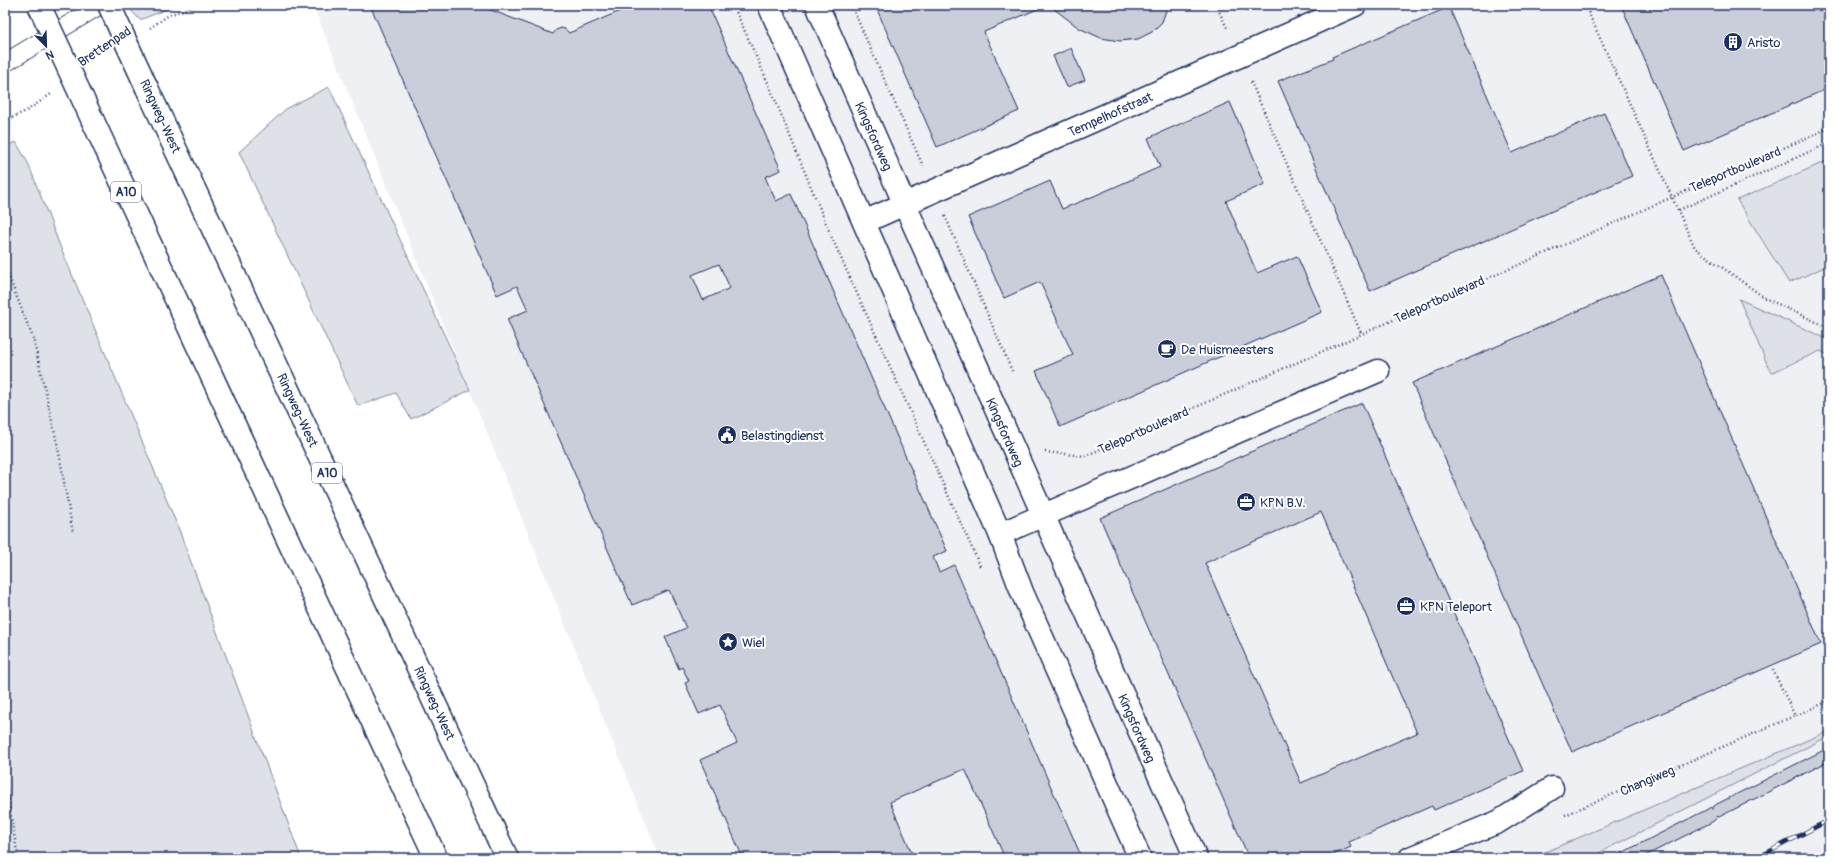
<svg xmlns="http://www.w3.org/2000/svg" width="1834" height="863" viewBox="0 0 1834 863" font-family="Pangolin,sans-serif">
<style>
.built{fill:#eff0f4}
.green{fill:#dee1e7;stroke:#7c88a2}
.building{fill:#caceda;stroke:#1b2f5e;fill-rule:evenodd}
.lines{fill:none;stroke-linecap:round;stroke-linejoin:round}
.minor-casing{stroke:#1b2f5e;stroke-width:25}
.tertiary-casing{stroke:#1b2f5e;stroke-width:25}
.motorway-casing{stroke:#1b2f5e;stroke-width:25}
.path{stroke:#1b2f5e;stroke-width:2.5;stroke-dasharray:1 3;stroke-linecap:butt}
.minor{stroke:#fff;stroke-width:22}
.tertiary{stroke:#fff;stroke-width:22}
.motorway{stroke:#fff;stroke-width:22}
.tram{stroke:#1b2f5e;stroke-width:1}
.rail-casing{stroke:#1b2f5e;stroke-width:4.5}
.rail{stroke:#fff;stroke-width:3;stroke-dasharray:9;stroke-linecap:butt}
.motorway-bridge-casing{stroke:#1b2f5e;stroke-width:25;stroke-linecap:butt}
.motorway-bridge{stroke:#fff;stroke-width:22}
.labels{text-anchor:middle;stroke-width:4;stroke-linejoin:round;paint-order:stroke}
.shield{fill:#fff;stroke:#5f6d8e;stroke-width:1}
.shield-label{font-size:12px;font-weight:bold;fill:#1b2f5e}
.poi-label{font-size:13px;fill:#1b2f5e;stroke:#fff;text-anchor:start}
.street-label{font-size:13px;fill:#1b2f5e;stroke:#fff}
</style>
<rect width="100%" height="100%" fill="#fff"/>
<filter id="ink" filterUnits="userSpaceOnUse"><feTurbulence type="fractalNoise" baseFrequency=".025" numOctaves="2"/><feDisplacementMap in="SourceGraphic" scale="8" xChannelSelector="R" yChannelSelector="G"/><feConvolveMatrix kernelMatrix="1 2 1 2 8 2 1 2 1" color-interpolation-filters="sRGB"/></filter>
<g filter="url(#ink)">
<path class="built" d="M313 5H1829V858H660Z"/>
<path class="green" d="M126 5H177L140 20Z
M329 87 470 390 411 419 396 393 358 406 239 152 287 108Z
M16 142 28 163 60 246 178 527 301 858H5V146Z
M1829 160V265L1789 283 1737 200Z
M1739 299 1829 340V355L1820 351 1771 373Z
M1829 731V736L1589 858H1531Z"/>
<path class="building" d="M370 5H478L553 34 556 30 561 28 565 29 569 33 634 5H708L781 170 765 177 776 201 791 194 947 551 933 557 939 572 954 565 1082 858H1005L965 769 890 802 914 858H743L700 760 737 743 720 705 699 714 685 683 689 681 682 667 679 669 665 637 686 628 669 590 632 605 507 319 528 310 517 286 497 295Z
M875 5H1047L984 32 1019 111 937 147Z
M1049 5H1168L1162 22 1152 32 1138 39 1120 41 1101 38 1079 28Z
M1245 5H1261L1247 11Z
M1621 5H1829V88L1684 151Z
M1449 7 1512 153 1604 113 1632 176 1370 291 1278 81 1333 59 1332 57Z
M1071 48 1085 80 1067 87 1053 56Z
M1230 102 1265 184 1226 201 1257 273 1297 256 1322 312 1060 427 1036 371 1073 355 1040 282 1004 298 968 217 1050 181 1062 209 1094 196 1160 167 1148 138Z
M719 264 730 288 703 300 692 275Z
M1661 275 1821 644 1572 752 1412 383Z
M1362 403 1523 771 1434 810 1432 806 1349 842 1351 847 1326 858H1249L1100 518ZM1321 512 1417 733 1301 783 1205 563Z
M1824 750 1829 761 1723 815 1719 817 1716 816 1717 818 1712 822 1641 858H1612L1706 810 1711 807 1713 810V807L1717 804Z"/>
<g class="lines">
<defs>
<path id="minor" d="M864 222 1355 5
M1000 534 1378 371
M1410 858 1498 822 1552 788"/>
<path id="tertiary" d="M769 5 1000 534 1022 592 1140 858
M817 5 905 205 1196 858"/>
<path id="motorway" d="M147 88 507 858
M93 121 436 858"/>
</defs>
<use href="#minor" class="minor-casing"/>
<use href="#tertiary" class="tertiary-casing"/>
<use href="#motorway" class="motorway-casing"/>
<path class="path" d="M733 5 769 85 832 238 981 568
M851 5 923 166
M1216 5 1228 30
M1585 5 1695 248 1765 298 1829 328
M150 28 169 15 197 5
M1251 82 1361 333
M5 121 28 110 51 94
M1679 210 1829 143
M945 216 1013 373
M5 267 33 338 58 447 73 533
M1045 452 1085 456 1829 128
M1773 670 1795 716
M5 780 18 858
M1565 815 1829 701"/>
<use href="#minor" class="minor"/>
<use href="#tertiary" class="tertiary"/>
<use href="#motorway" class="motorway"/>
<path class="tram" d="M5 52 83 5
M5 74 118 5"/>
<defs>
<path id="rail" d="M1757 858 1829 820"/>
</defs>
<use href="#rail" class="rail-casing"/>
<use href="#rail" class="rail"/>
<defs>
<path id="motorway-bridge" d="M39 5 93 121
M109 5 147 88"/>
</defs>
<use href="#motorway-bridge" class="motorway-bridge-casing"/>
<use href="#motorway-bridge" class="motorway-bridge"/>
</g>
</g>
<defs>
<symbol id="building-disc" viewBox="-11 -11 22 22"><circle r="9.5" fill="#1b2f5e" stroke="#fff"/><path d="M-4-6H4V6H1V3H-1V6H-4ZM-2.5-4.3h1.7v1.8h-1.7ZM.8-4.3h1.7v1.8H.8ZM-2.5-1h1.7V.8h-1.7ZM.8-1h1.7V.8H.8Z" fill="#fff"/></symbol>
<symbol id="cafe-disc" viewBox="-11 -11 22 22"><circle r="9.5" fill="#1b2f5e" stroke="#fff"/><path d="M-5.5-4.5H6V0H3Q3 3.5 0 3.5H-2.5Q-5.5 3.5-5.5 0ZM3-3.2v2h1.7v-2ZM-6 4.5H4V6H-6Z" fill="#fff"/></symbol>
<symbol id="civic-disc" viewBox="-11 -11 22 22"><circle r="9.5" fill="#1b2f5e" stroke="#fff"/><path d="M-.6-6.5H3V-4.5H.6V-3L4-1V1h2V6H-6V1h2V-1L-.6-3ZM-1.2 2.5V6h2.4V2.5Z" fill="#fff"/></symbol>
<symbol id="office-disc" viewBox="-11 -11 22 22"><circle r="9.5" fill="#1b2f5e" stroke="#fff"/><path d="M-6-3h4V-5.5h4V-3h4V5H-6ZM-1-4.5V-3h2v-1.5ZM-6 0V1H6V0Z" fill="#fff"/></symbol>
<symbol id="sight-disc" viewBox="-11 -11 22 22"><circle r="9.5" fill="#1b2f5e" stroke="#fff"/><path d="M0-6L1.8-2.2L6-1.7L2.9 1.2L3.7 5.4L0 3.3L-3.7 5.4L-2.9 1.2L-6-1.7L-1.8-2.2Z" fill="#fff"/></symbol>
</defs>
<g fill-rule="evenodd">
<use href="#building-disc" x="1722" y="31" width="22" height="22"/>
<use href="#cafe-disc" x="1156" y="338" width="22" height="22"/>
<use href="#civic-disc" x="716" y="424" width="22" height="22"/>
<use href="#office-disc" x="1235" y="491" width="22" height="22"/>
<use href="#office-disc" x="1395" y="595" width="22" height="22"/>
<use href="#sight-disc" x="717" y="631" width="22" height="22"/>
</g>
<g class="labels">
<g class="shield">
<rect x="111" y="182" width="30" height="20" rx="3"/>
<rect x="312" y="463" width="30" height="20" rx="3"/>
</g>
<g class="shield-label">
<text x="126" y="196">A10</text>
<text x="327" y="477">A10</text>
</g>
<g class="poi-label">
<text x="1747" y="47">Aristo</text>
<text x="1181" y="354">De Huismeesters</text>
<text x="741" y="440">Belastingdienst</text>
<text x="1260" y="507">KPN B.V.</text>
<text x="1420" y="611">KPN Teleport</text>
<text x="742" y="647">Wiel</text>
</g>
<g class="street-label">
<text transform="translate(104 46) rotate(-34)" y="5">Brettenpad</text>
<text transform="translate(1110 114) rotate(-24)" y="5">Tempelhofstraat</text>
<text transform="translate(161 116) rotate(65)" y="5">Ringweg-West</text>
<text transform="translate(874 136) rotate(66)" y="5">Kingsfordweg</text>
<text transform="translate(1735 169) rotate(-23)" y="5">Teleportboulevard</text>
<text transform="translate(1439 299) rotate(-24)" y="5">Teleportboulevard</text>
<text transform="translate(298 410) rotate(65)" y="5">Ringweg-West</text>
<text transform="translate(1143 430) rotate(-24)" y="5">Teleportboulevard</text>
<text transform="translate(1005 432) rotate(66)" y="5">Kingsfordweg</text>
<text transform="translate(435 703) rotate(65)" y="5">Ringweg-West</text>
<text transform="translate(1137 728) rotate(66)" y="5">Kingsfordweg</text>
<text transform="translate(1647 780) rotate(-23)" y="5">Changiweg</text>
</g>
</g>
<rect width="1834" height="863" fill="none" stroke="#fff" stroke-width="20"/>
<rect x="10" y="10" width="1814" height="843" fill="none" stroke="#1b2f5e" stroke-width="1.5" filter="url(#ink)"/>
<g transform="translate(46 46) rotate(157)" stroke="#ffffff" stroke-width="3" paint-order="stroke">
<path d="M0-3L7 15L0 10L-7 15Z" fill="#1b2f5e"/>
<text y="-6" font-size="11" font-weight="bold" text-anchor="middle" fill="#1b2f5e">N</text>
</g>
</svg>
